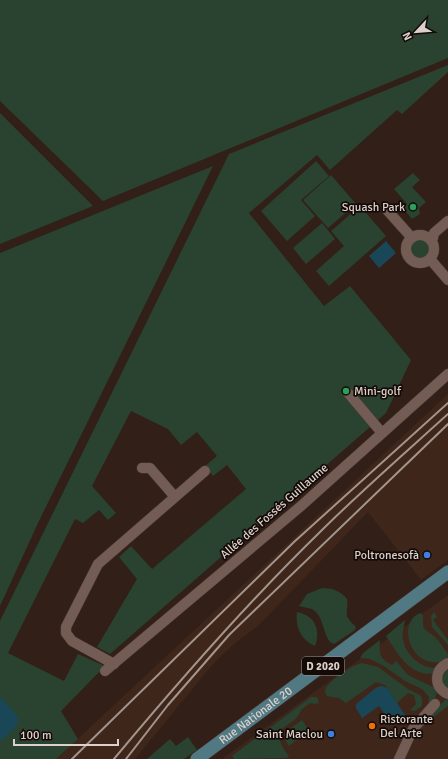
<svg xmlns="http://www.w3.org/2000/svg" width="448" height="759" viewBox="0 0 448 759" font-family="Signika,sans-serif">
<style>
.built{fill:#3f261b}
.green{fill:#294330}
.water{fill:#1a4757}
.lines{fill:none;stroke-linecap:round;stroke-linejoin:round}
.minor-casing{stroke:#4c3c37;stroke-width:11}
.major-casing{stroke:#4c3c37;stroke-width:14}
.minor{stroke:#735c53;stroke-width:10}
.major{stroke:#507984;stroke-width:13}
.rail{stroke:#a3948d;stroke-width:2}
.leisure-dot{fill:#2e9e5b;stroke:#140b08;stroke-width:1.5}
.shop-dot{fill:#3f7fe0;stroke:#140b08;stroke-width:1.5}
.food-dot{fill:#e8710a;stroke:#140b08;stroke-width:1.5}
.labels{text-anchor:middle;stroke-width:3.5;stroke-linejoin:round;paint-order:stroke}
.shield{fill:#140b08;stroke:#a19590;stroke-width:1}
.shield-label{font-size:11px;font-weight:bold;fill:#ddd0ca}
.poi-label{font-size:12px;fill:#ddd0ca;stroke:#140b08;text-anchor:end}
.street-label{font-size:12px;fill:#ddd0ca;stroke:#140b08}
</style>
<rect width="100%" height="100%" fill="#321f17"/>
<path class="built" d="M448 394V560L421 580 368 512 259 625 234 644 213 664 135 759H56Z
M448 595V759H222Z"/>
<path class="green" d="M0 0H448V58L103 201 0 101Z
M448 65V72L402 114 397 110 330 170 317 155 249 213 324 306 350 286 411 360 386 413 110 654 97 647 137 579 119 557 131 546 152 569 246 489 227 465 213 476 205 466 217 456 197 432 181 445 168 429 131 411 92 486 116 513 108 520 99 510 83 523 75 519 8 653 64 681 78 654 105 666 61 711 78 739 56 759H0V621L229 154Z
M0 113 93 206 0 244Z
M316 161 329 176 301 200 315 216 287 241 261 211Z
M213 166 38 523 0 606V253Z
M413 173 420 180 412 187 426 202 419 208 420 214 412 219 403 208 407 204 394 189Z
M331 175 356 204 328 228 303 200Z
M360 206 386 236 329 286 316 271 344 246 331 231Z
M322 223 335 239 306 264 293 248Z
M411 249a10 10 0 1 1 20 0a10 10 0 1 1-20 0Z
M322 588C332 588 341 591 347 599 349 615 341 613 356 627L355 630 334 644C322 640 326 617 312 609 308 608 303 607 299 606L307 594Z
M297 612C315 615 321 630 315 646 301 640 295 627 297 612Z
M434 612 437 617 433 620 448 640V645L432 627 431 616Z
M420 613 423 615C423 630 422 627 434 636 439 640 444 649 448 654L447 660C412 674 395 623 420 613Z
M405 620C404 626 402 633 403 639 405 654 420 668 435 668L434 673C410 678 397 652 386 636Z
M380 640C379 653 379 659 392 665L396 661 408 675 435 688C439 695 433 701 428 706L429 697 422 689 405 681 384 666 370 659 360 658 363 653Z
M362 663 378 667 408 689 420 695 422 698V706L415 711 410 710 416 704 414 695 408 693 397 703 385 685 376 682 346 703 339 698 327 696 325 692C325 682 352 665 362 663Z
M448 668V691L442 686V674Z
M311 697H317L319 703 315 704 310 703 301 710C295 730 263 723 289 756L287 758 235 759 232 756Z
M448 699V706L419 728 422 732 414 739 419 726 444 701Z
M302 720 309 730 289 746 285 740 287 731Z
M188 737 197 750 184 759H147L170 739 176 746Z"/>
<path class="water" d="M386 241 396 253 379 268 369 256Z
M382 686 387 688 405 715 392 725 379 706 362 718 356 708V704L377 687Z
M0 697 15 713 19 720 14 729 0 741Z"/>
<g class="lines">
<defs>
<path id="minor" d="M387 210 412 238
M406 249a14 14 0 1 1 28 0a14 14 0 1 1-28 0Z
M433 238 434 233 448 221
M430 259 448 280
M349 394 382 433
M142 468H150L175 497
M448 663C434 670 433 687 448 694
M114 664 72 641 66 633V627L98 564 205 471
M105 671 301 506 448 374
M399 759 413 729 435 704"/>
<g id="major">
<path id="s1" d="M197 759 448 572"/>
</g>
</defs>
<use href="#minor" class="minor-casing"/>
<use href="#major" class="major-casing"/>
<use href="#minor" class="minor"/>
<use href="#major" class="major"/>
<path class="rail" d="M72 759 294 542 448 403
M114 759C179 681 246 604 319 533 360 492 405 453 448 414
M126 759 168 705 229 635 448 424"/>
</g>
<g class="leisure-dot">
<circle cx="413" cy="207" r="4"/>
<circle cx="346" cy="391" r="4"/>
</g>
<g class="shop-dot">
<circle cx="427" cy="555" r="4"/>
<circle cx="331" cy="734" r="4"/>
</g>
<circle class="food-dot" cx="372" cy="726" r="4"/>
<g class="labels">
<rect class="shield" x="302" y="657" width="42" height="18" rx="3"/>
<g class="shield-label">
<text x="323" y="670">D 2020</text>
</g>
<g class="poi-label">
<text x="405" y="211">Squash Park</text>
<text x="354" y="395" text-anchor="start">Mini-golf</text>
<text x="419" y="559">Poltronesofà</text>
<text x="380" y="723" text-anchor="start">Ristorante<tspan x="380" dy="14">Del Arte</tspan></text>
<text x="323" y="738">Saint Maclou</text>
</g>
<g class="street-label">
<text transform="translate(274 511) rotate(-41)" y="4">Allée des Fossés Guillaume</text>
<text dy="4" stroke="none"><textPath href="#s1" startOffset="73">Rue Nationale 20</textPath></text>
</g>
</g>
<g transform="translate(416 32) rotate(244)" stroke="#140b08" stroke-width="3" paint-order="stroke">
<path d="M0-3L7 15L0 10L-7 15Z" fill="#ddd0ca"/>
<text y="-6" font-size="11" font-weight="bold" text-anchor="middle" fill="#ddd0ca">N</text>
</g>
<path d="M14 739v6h104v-6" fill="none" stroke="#ddd0ca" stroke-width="2"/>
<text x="20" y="739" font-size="12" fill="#ddd0ca" stroke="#140b08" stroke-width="3" paint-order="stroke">100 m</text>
</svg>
